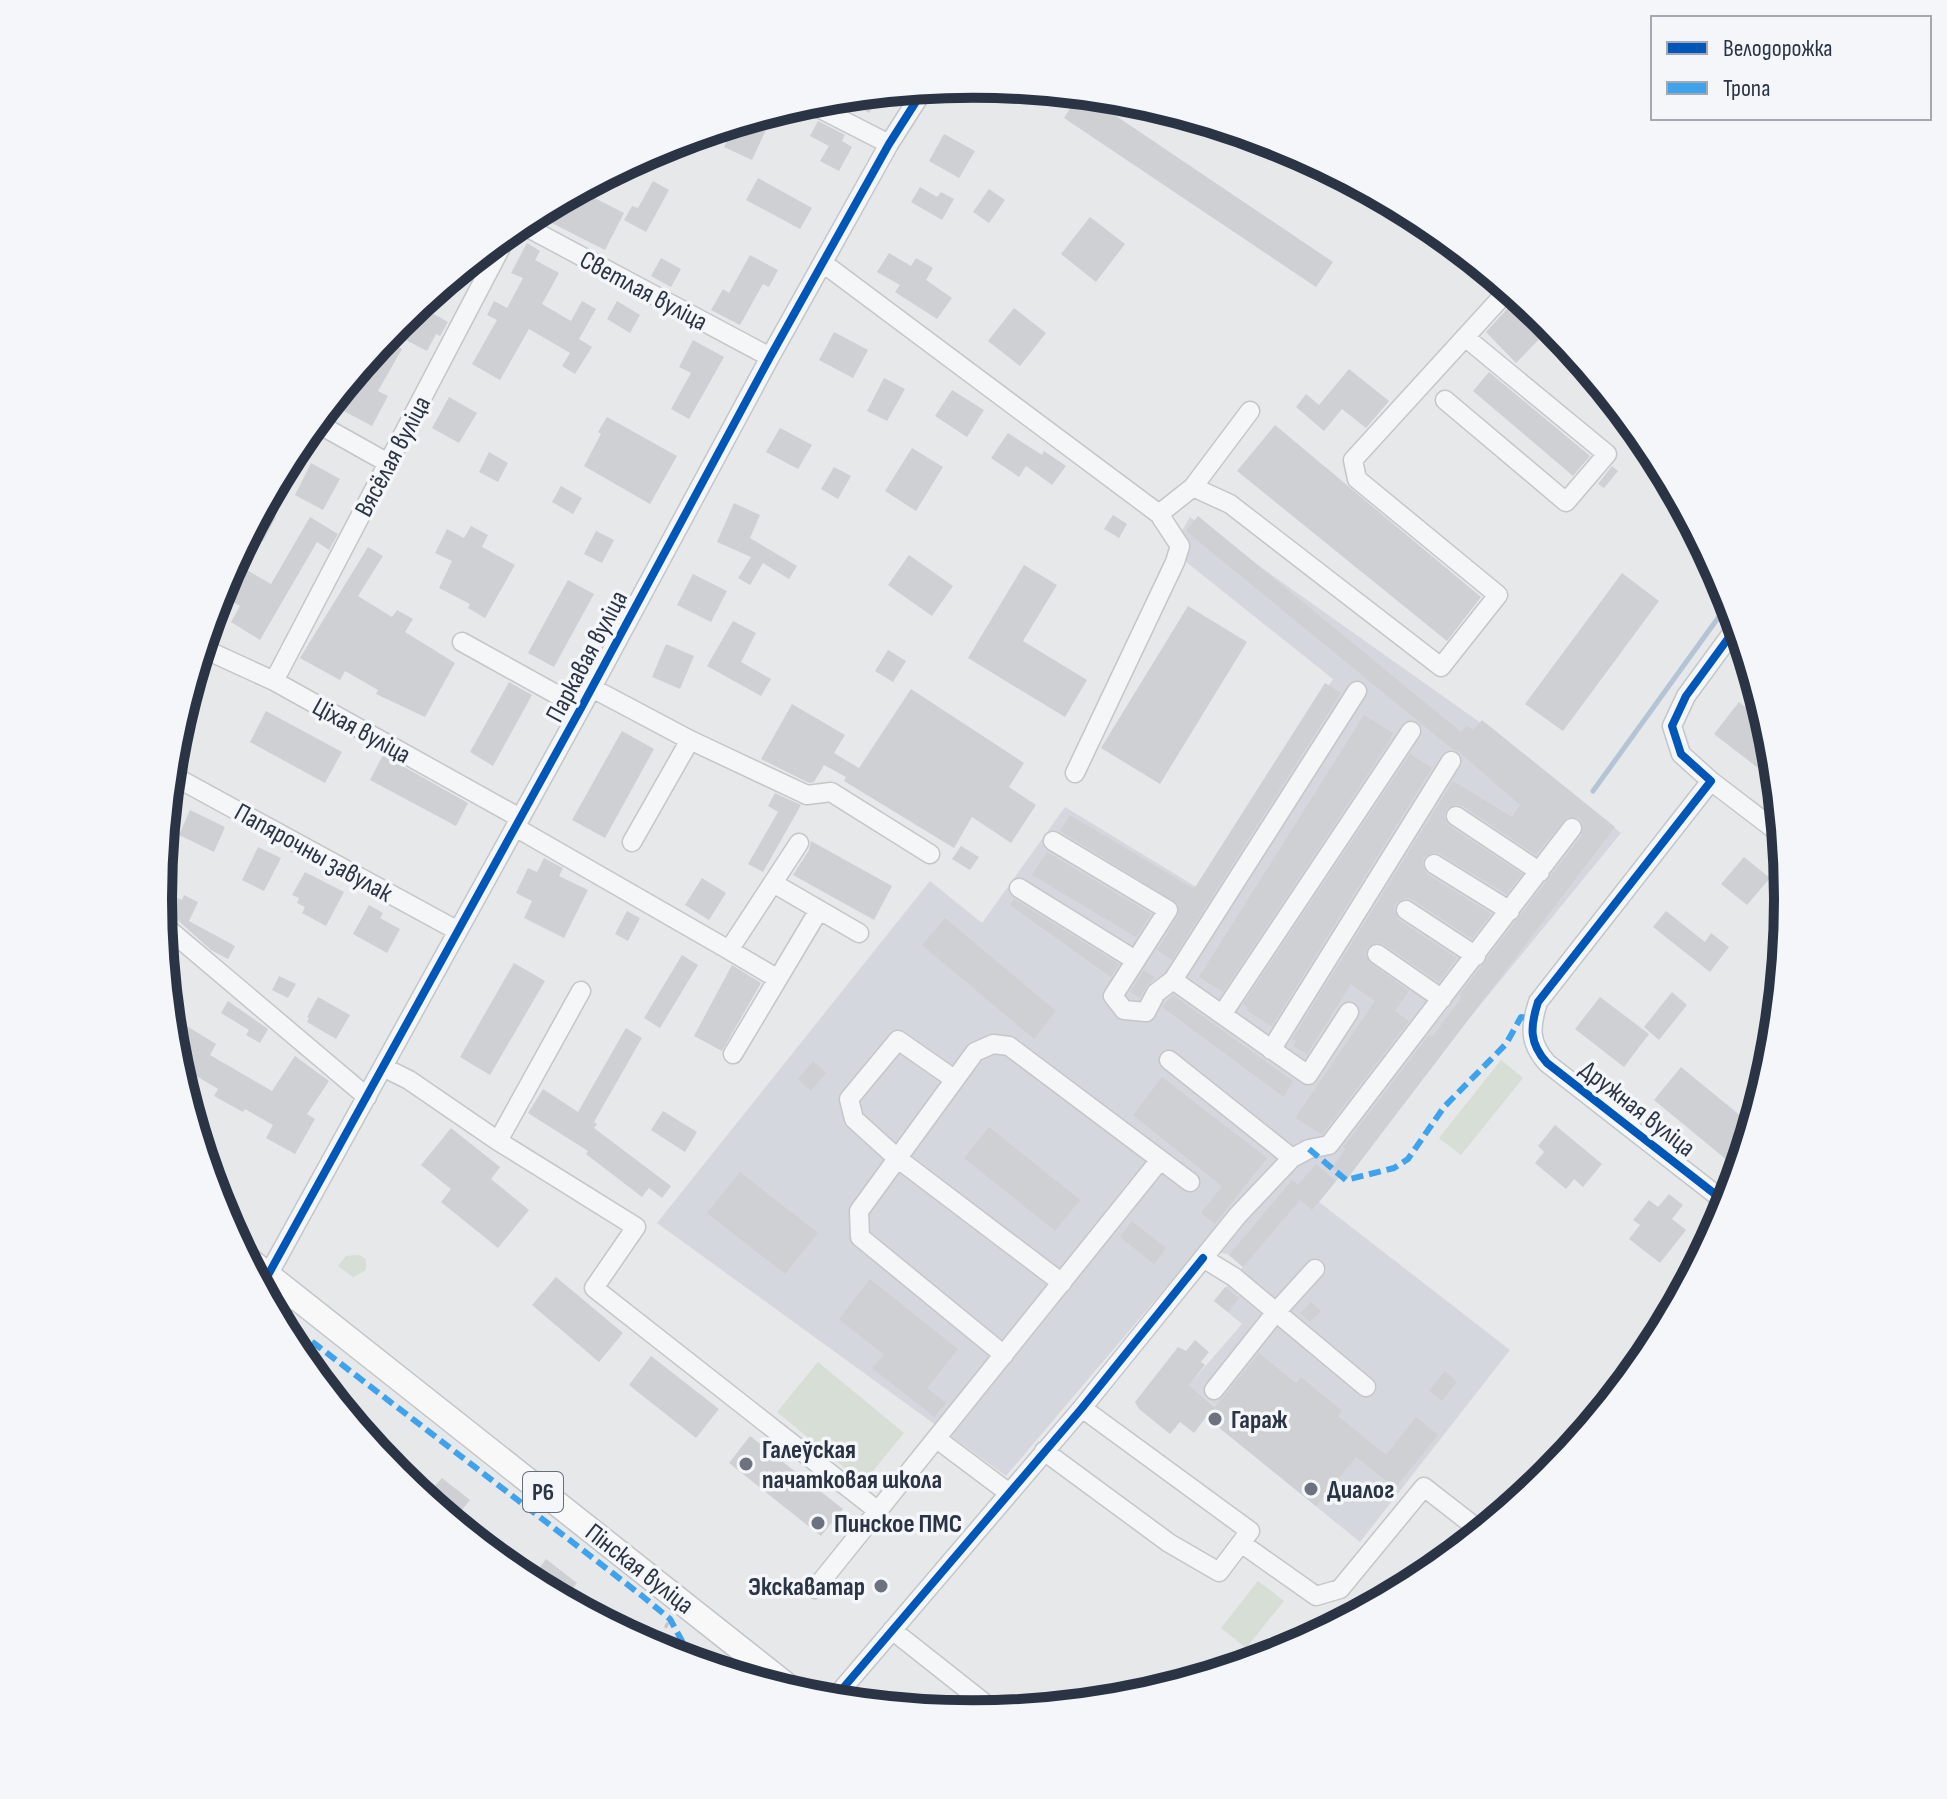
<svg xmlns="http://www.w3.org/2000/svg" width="1947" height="1799" viewBox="0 0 1947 1799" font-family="'Sofia Sans Condensed',sans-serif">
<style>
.built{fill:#d4d7dd}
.green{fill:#d6ded6}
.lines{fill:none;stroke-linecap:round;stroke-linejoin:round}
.stream{stroke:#b4c4d5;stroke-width:5}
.building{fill:#ced0d3}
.minor-casing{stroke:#c4c6c8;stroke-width:21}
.major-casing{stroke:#c2c5c8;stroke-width:27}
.path{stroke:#c5c6ca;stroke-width:3;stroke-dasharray:6 6;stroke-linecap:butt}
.minor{stroke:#f5f6f7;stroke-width:18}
.major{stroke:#f8f8f8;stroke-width:24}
.quiet{stroke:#3ea3ec;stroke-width:6;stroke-dasharray:12 6;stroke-linecap:butt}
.cycleway-casing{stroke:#f4f6f9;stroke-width:13}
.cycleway{stroke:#0057b8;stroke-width:8}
.poi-dot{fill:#6c737f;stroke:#f4f6f9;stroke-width:3}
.labels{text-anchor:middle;stroke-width:7;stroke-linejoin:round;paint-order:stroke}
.shield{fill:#f4f6f9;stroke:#676e7b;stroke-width:2}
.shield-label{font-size:24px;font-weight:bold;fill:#2b3445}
.street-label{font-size:26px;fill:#2b3445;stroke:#f4f6f9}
.poi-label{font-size:26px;font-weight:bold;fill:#2b3445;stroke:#f4f6f9;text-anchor:start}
.rim{fill:none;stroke:#2b3445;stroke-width:10}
</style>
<rect width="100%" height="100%" fill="#e6e8ea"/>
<path class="built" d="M1190 517 1478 721 1621 833 1319 1202 1510 1350 1360 1542 1206 1417 1215 1406 1189 1385 1242 1324 1214 1301 1243 1267 1229 1255 1201 1246 1006 1476 657 1223 930 881 982 923 1065 807 1198 888 1333 679 1171 550Z"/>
<path class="green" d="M1501 1060 1523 1078 1461 1155 1439 1138Z
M359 1255 366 1259V1270L353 1277 338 1266 346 1256Z
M818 1362 904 1433 863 1483 777 1412Z
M1258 1581 1284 1601 1246 1648 1221 1628Z"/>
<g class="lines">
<path class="stream" d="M1593 791 1731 600"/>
</g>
<path class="building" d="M881 93 869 113 842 97 867 94Z
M1079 94 1085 95 1333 262 1316 287 1064 118Z
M746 120 766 130 752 160 724 147 735 124Z
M818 121 845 135 842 141 852 147 839 171 820 161 829 146 810 136Z
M944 134 975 151 959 178 929 161Z
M758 178 812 208 800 229 746 200Z
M653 181 669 190 646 232 624 220 632 206 638 208Z
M920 187 937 197 941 192 954 199 942 220 911 202Z
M989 189 1005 200 989 223 973 212Z
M579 190 624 213 605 250 534 214Z
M1090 217 1125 244 1096 282 1061 254Z
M527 243 540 251 535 260 559 273 542 304 571 321 582 301 596 309 579 339 592 347 575 374 562 366 570 353 529 329 500 380 472 364 497 320 487 315 494 301 507 308 523 278 511 273Z
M889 253 911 266 916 258 933 268 926 280 952 298 937 319 895 292 900 285 877 272Z
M750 255 778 270 769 287 763 284 740 325 711 310 723 289 729 293Z
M661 258 681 269 671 287 651 276Z
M1518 297 1537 312 1528 321 1543 335 1516 363 1486 332Z
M617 301 640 315 630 333 607 319Z
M418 305 448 322 440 336 436 334 427 351 398 336Z
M1014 308 1046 333 1020 366 988 341Z
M834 332 868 350 853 378 819 360Z
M385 339 402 349 378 391 388 396 372 426 342 410Z
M693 340 724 357 689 419 671 409 691 373 679 367Z
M1349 369 1389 401 1366 428 1342 409 1324 431 1296 407 1306 394 1319 405Z
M1489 372 1590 456 1573 476 1473 391Z
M884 378 905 389 887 421 867 411Z
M952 390 984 410 967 437 935 416Z
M449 397 477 413 459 443 432 428Z
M607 417 677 456 650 504 584 466 601 434 598 432Z
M1275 425 1481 597 1447 641 1237 471Z
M780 428 812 445 798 469 766 452Z
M1008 433 1042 455 1044 451 1066 466 1052 485 1026 466 1019 477 991 458Z
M912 448 943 467 916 511 885 491Z
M489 452 508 463 498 482 479 472Z
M311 463 340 479 323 510 295 495Z
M1612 466 1618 471 1604 488 1598 484Z
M834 467 851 476 838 499 821 489Z
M561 486 582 498 573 514 552 502Z
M734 503 760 515 750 538 797 566 789 579 763 563 750 585 738 578 751 557 717 542Z
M262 509 276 517 263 541 249 533Z
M1113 515 1127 524 1119 538 1104 529Z
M1198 516 1461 732 1467 725 1473 730 1482 720 1615 827 1347 1179 1332 1168 1346 1149 1343 1147 1429 1035 1432 1037 1462 997 1459 995 1582 835 1583 824 1579 818 1567 817 1536 855 1463 806 1456 804 1447 809 1444 816 1449 826 1522 874 1506 894 1440 854 1434 852 1424 857 1422 864 1427 874 1491 914 1472 939 1413 900 1406 898 1396 903 1394 910 1399 920 1457 958 1439 982 1383 944 1377 942 1368 947 1365 954 1370 963 1409 991 1395 1011 1409 1021 1322 1134 1295 1118 1375 1001 1351 984 1307 1054 1293 1046 1296 1041 1292 1039 1453 781 1512 817 1520 805 1458 751 1452 749 1186 531Z
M310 517 338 534 329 550 317 542 260 640 231 622 240 606 228 599 245 569 271 584Z
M471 526 488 535 482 547 515 565 485 618 468 608 470 604 439 588 452 561 435 553 447 529 464 538Z
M596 531 614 540 602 563 584 554Z
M368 547 383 556 358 596 392 617 397 610 413 619 405 632 455 663 425 717 376 694 378 690 345 671 340 680 300 658Z
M909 555 953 586 932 616 888 585Z
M1024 565 1057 585 1023 641 1087 680 1065 717 968 658Z
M1622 573 1659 601 1563 731 1525 704Z
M693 574 727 591 711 622 677 605Z
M568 580 594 594 554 667 528 653Z
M1188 606 1247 642 1160 784 1101 748Z
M733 621 756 633 741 662 771 679 761 696 707 666Z
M666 644 694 656 680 689 652 677Z
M888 650 906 661 893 682 875 671Z
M509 682 532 695 493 766 470 752Z
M1325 683 1341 693 1172 960 1157 950 1178 916V904L1060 831 1070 815 1194 889Z
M911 689 1024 763 1009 787 1036 805 1011 843 972 817 954 848 844 781 846 777 824 765 814 782 809 783 761 759 792 704 845 735 834 753 859 768Z
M1739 702 1769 726 1773 741 1774 748 1758 768 1714 734Z
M266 711 342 752 325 783 250 742Z
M1364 715 1393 733 1389 742 1223 992 1199 977Z
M622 731 654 749 605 838 572 820Z
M1410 754 1432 768 1272 1026 1247 1011 1249 1008 1243 1004Z
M383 755 468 803 456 826 370 780Z
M775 793 801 805 763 872 748 864 778 812 768 806Z
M190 810 225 827 214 852 179 835Z
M811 841 892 886 874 920 793 875 809 850Z
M961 846 979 857 970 870 952 859Z
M258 847 281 858 264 891 242 880Z
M1047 852 1151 914 1136 937 1032 875Z
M1744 857 1770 878 1747 905 1721 884Z
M544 858 563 868 559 876 588 890 564 938 524 918 532 901 516 893 528 868 537 872Z
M305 872 344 892 326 926 302 913 305 907 297 903 299 898 292 895Z
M702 878 726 893 709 920 685 905Z
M159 889 182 900 184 895 198 902 189 921 235 946 228 959 211 950 171 914 159 908Z
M1014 899 1119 964 1111 977 1010 905Z
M369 905 383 913 380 918 400 929 387 953 353 934Z
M627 911 640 918 628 941 615 934Z
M1666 911 1705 942 1711 933 1729 947 1710 972 1653 927Z
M945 918 1056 1011 1034 1039 922 945Z
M162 939 174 949 165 969 162 945Z
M682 955 698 965 660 1028 644 1018Z
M514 963 545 981 490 1075 460 1057Z
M732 965 761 983 722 1051 694 1036Z
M1144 970 1155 978 1146 987 1140 998 1130 992Z
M279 976 296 984 288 998 272 990Z
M1672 992 1687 1005 1659 1040 1644 1027Z
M1173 995 1293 1081 1284 1097 1162 1007Z
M318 997 350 1015 336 1039 307 1022 309 1018 307 1017Z
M1600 997 1649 1034 1624 1067 1575 1029Z
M228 1001 268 1029 260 1043 246 1035 249 1030 221 1013Z
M169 1015 216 1044 210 1055 272 1091 295 1056 329 1081 307 1114 315 1119 295 1154 266 1138 273 1125 245 1109 243 1112 214 1096 218 1089 175 1063Z
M626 1028 642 1038 594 1122 597 1124 594 1128 671 1186 662 1198 649 1188 642 1197 586 1154 588 1151 528 1113 543 1089 578 1112Z
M813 1061 826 1073 811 1091 798 1079Z
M1681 1067 1753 1126 1739 1170 1654 1100Z
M1162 1077 1267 1158 1215 1224 1201 1213 1222 1186 1133 1115Z
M663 1111 697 1132 685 1152 651 1130Z
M1555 1125 1602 1164 1583 1187 1574 1179 1566 1189 1535 1163 1544 1152 1538 1146Z
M989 1127 1080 1200 1055 1231 964 1158Z
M451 1128 500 1167 491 1179 529 1210 498 1248 441 1202 451 1189 421 1165Z
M1316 1164 1336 1181 1312 1210 1300 1200 1243 1267 1229 1255 1292 1180 1298 1185Z
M740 1172 818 1233 785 1274 707 1213Z
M1669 1194 1683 1205 1672 1219 1686 1230 1660 1263 1629 1239 1640 1225 1633 1220 1649 1200 1658 1207Z
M1132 1221 1166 1248 1154 1264 1120 1237Z
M556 1277 623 1333 599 1362 532 1305Z
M870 1279 958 1349 927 1388 946 1403 934 1417 872 1368 884 1355 839 1319Z
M1225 1287 1239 1298 1228 1312 1214 1301Z
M1311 1302 1321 1311 1310 1322 1300 1313Z
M1195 1340 1209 1352 1201 1362 1205 1365 1189 1385 1215 1407 1259 1353 1296 1383 1301 1377 1342 1411 1338 1416 1386 1455 1416 1417 1438 1435 1395 1488 1356 1457 1316 1506 1206 1417 1194 1433 1180 1422 1170 1434 1139 1409 1135 1402 1178 1347 1186 1351Z
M651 1356 719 1409 696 1438 629 1385Z
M1445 1371 1457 1382 1442 1401 1429 1391Z
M750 1436 843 1509 821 1536 729 1463Z
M442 1478 470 1500 452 1522 430 1503 434 1499 428 1494Z
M546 1559 577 1583 563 1600 532 1578Z"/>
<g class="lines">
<defs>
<path id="minor" d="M807 102 889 144
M519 223 770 357
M823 263 1159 514 1180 546 1175 562 1075 773
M1445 400 1566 502 1607 454 1465 337
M315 422 388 463
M1632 431 1635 427
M1193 487 1230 504 1441 667 1498 595 1357 479 1353 460 1509 289
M1159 514 1193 487 1250 411
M462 642 581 708
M202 648 274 681 520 818
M274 681 510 230
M592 688 690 740 807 795 831 792 930 854
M170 774 458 931
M1711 781 1783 836
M1456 816 1540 872
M515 827 729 950 799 843
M1053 841 1168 910 1113 996 1124 1010 1146 1012 1156 993 1173 980
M632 842 690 740
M1434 864 1510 911
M773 883 859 933
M1019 888 1135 960
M1406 910 1476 956
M160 922 367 1097
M729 950 778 979
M1377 954 1442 999
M1349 1012 1308 1075 1173 980 1357 691
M1223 1013 1411 731
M1271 1050 1451 761
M733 1054 819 910
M1169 1060 1292 1158
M383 1067 409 1080 498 1141 636 1227 594 1288 878 1511
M954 1079 898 1040 849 1099 854 1119 897 1158 1062 1283
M498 1141 581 991
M1729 1205 1547 1063C1529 1043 1530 1027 1538 1002L1711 781 1681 754 1672 726 1686 696 1738 625
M1203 1258 1234 1277 1366 1387
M268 1275 581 708 770 357 889 144 924 89
M276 1317 291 1293
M1004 1355 860 1237 859 1211 975 1052 993 1044 1009 1046 1190 1182
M1214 1390 1276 1312 1315 1269
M937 1439 1009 1493
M1044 1451 1169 1543 1219 1572 1250 1531 1082 1408
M1241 1543 1316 1596 1340 1589 1424 1487 1478 1529
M815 1589 1160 1160
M892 1630 997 1713
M832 1701 1082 1408 1238 1215 1292 1158 1309 1149 1329 1145 1572 828"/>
<path id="major" d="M244 1256 799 1695"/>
</defs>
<use href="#minor" class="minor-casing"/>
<use href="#major" class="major-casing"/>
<path class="path" d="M654 1649 670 1619
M706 1662 716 1670
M886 1706 892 1699"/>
<use href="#minor" class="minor"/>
<use href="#major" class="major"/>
<path class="quiet" d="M1309 1149 1346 1180 1394 1168 1408 1159 1444 1107 1506 1044 1521 1017 1532 1019
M295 1336 310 1340 641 1595 670 1619 683 1643 706 1662"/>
<defs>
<path id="cycleway" d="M1729 1205 1547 1063C1529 1043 1530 1027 1538 1002L1711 781 1681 754 1672 726 1686 696 1738 625
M268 1275 581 708 770 357 889 144 924 89
M832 1701 1082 1408 1203 1258"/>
</defs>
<use href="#cycleway" class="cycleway-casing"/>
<use href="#cycleway" class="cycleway"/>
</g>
<g class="poi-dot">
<circle cx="1215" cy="1419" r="8"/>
<circle cx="746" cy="1464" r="8"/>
<circle cx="1311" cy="1489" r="8"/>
<circle cx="818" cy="1523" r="8"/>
<circle cx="881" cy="1586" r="8"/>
</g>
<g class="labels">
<rect class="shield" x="523" y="1472" width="40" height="40" rx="6"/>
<g class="shield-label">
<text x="543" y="1500">Р6</text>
</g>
<g class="street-label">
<text transform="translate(644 290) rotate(28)" y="9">Светлая вуліца</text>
<text transform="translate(392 456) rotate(-62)" y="9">Вясёлая вуліца</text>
<text transform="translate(586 656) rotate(-62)" y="9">Паркавая вуліца</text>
<text transform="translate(362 730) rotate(29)" y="9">Ціхая вуліца</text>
<text transform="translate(314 852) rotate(29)" y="9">Папярочны завулак</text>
<text transform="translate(1638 1108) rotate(38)" y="9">Дружная вуліца</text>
<text transform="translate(640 1568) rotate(38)" y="9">Пінская вуліца</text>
</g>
<g class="poi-label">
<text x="1231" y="1428">Гараж</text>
<text x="762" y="1458">Галеўская<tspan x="762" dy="30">пачатковая школа</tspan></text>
<text x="1327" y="1498">Диалог</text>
<text x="834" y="1532">Пинское ПМС</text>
<text x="865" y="1595" text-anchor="end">Экскаватар</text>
</g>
</g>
<path d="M0 0H1947V1799H0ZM172 899a801 801 0 1 1 1602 0a801 801 0 1 1-1602 0Z" fill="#f4f6f9" fill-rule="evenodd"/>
<path class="rim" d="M172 899a801 801 0 1 1 1602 0a801 801 0 1 1-1602 0Z"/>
<rect x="1651" y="16" width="280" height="104" fill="#f4f6f9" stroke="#a4a8b1" stroke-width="2"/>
<rect x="1667" y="42" width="40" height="12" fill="#0057b8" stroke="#a4a8b1" stroke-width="2"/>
<text x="1723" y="56" font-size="24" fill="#2b3445">Велодорожка</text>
<rect x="1667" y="82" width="40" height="12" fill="#3ea3ec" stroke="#a4a8b1" stroke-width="2"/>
<text x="1723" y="96" font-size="24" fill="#2b3445">Тропа</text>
</svg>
